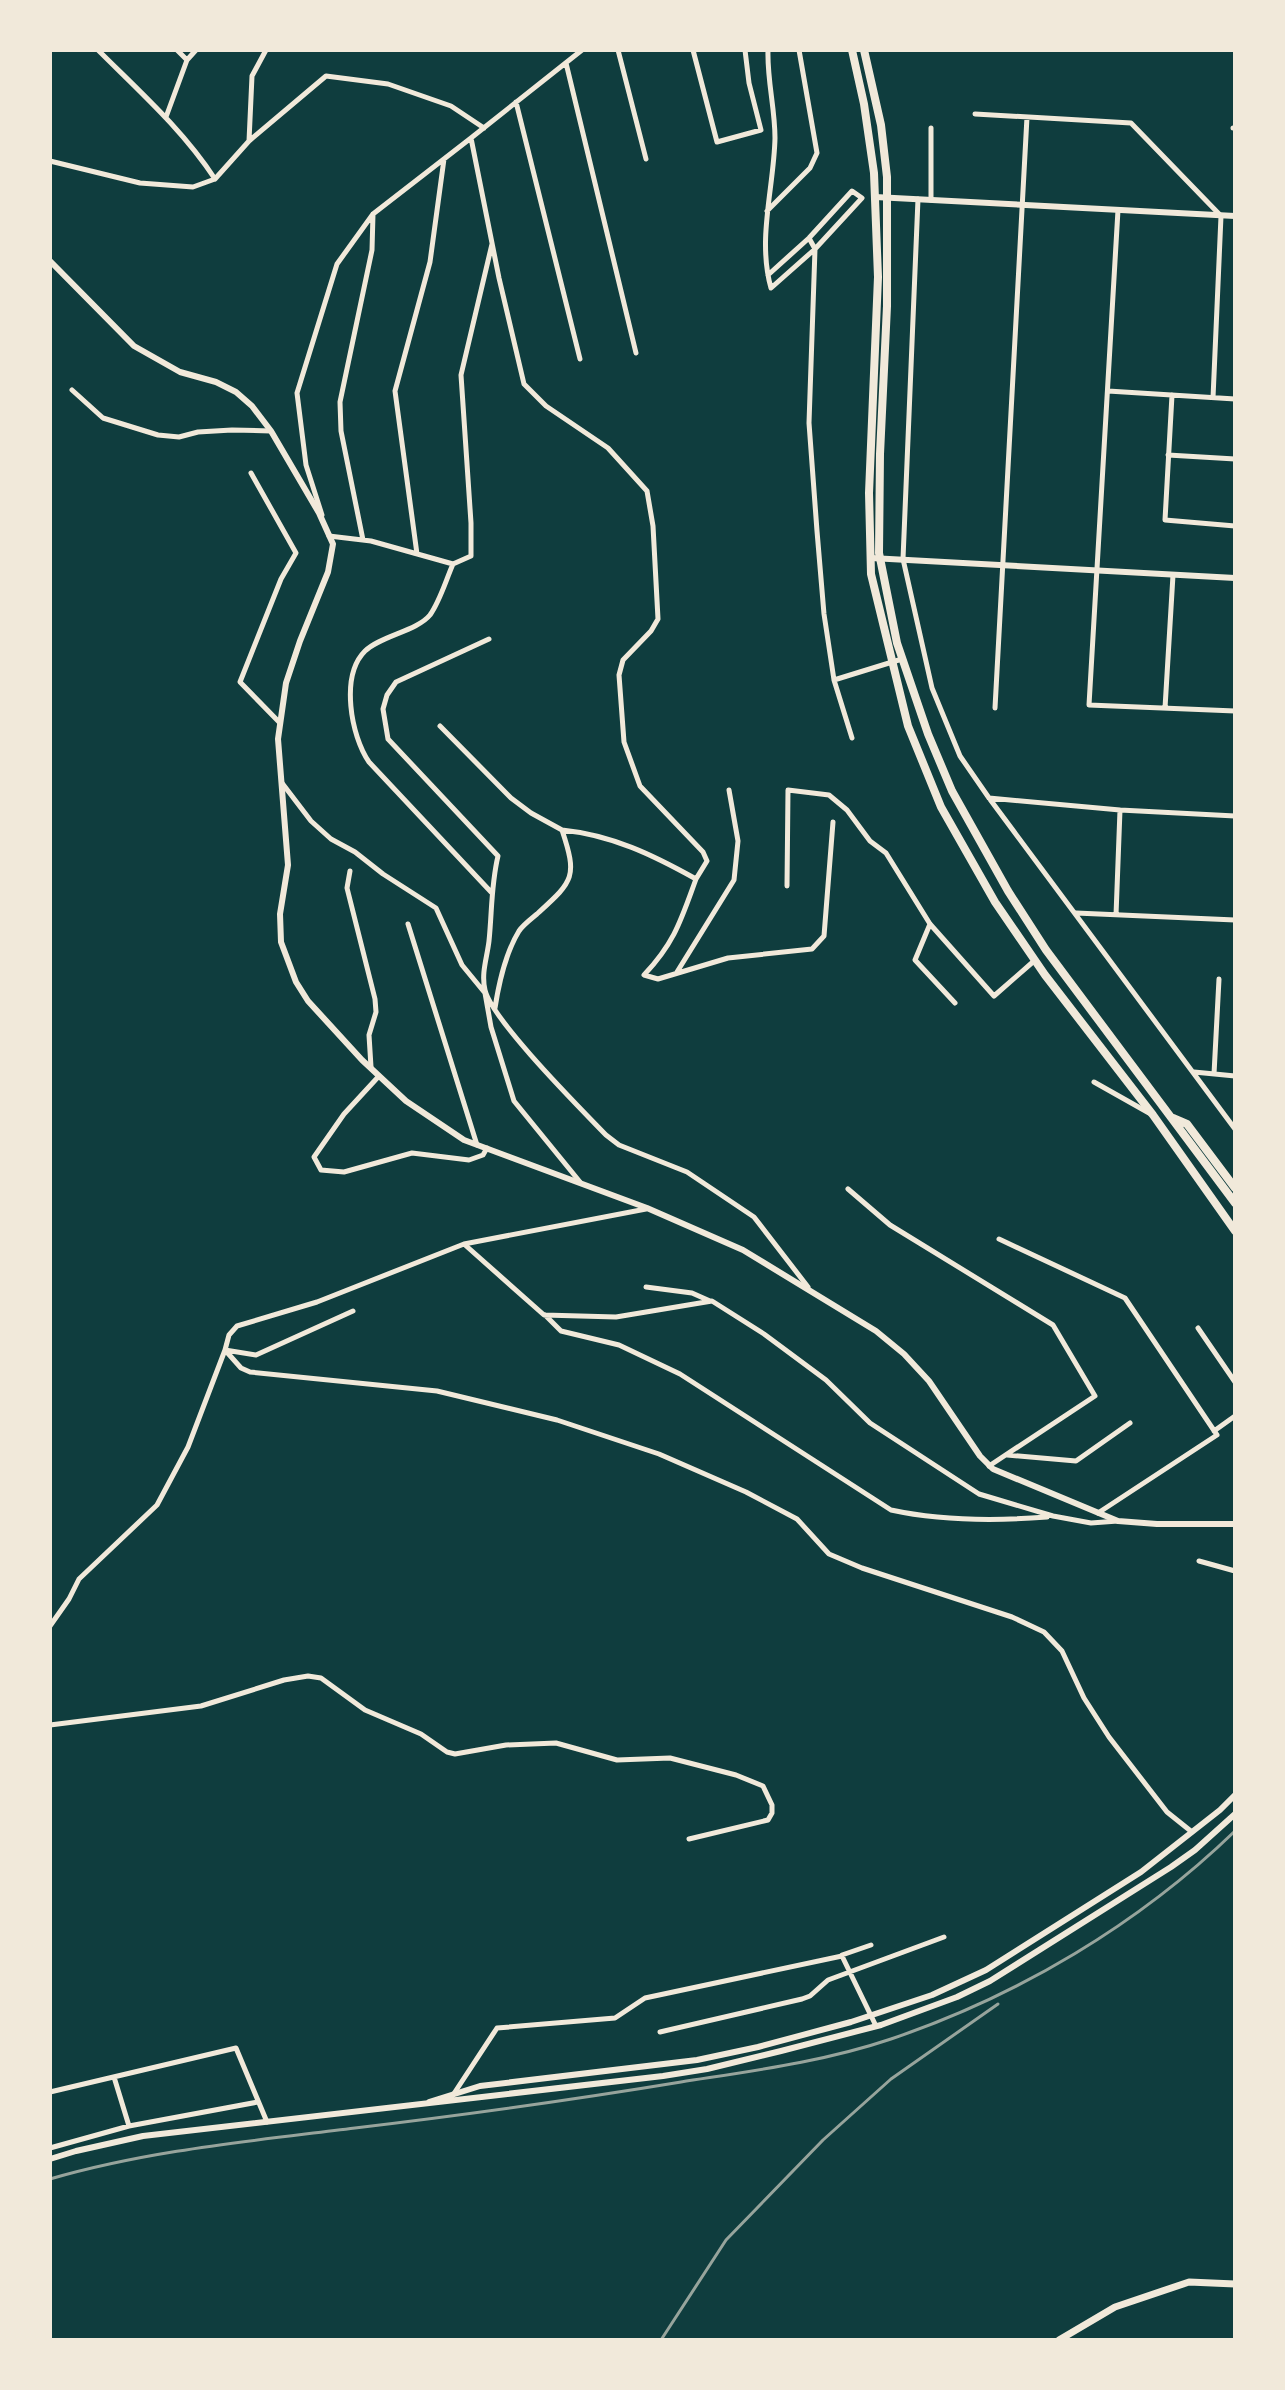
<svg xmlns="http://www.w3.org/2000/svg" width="1285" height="2390" viewBox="0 0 1285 2390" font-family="'DejaVu Sans',sans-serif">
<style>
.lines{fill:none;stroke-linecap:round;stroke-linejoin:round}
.minor{stroke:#f1e9da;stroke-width:5}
.tertiary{stroke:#f1e9da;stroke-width:6}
.secondary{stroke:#f1e9da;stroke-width:7}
.trunk{stroke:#f1e9da;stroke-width:8}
.rail{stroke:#97a49c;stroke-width:3}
</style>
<rect width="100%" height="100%" fill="#0f3d3e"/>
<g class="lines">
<path class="minor" d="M618 50 646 159
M693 50 717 142 761 130 749 83 745 50
M768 50C767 80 775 108 775 138 774 187 757 239 771 288L815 249 862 198
M187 60 196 50
M566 63 636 353
M516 102 580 359
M975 114 1131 123 1221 216 1213 398
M166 117 187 60 177 50
M1233 128H1235
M471 138 582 50
M249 141 326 76 388 84 451 106 484 128
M50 161 140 183 193 187 215 179C183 130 139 91 98 50
M215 179 249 141 252 76 266 50
M918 199 903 559 932 688 960 756 989 798 1235 1129
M931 200V128
M1118 210 1089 705 1235 711
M767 211 810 168 817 153 799 50
M809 238 815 249 809 423 817 531 824 614 834 680 852 738
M768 275 809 238 852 191 862 198
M72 390 103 418 158 435 179 437 198 432 232 430 271 431
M1108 391 1235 399
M1172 395 1165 520 1235 526
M1168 455 1235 459
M251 473 296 553 281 579 240 682 280 723
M322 515 306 465 297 393 337 264 373 214 471 138 499 278 524 384 546 406 608 448 647 491 653 526 658 619 651 631 623 660 619 675 624 742 640 786 703 852 707 861 696 879
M329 536 371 541 453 564C446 580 440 601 430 615 417 631 380 636 365 651 340 676 351 736 369 762L491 892
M363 540 341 431 340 402 372 250 373 214
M417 554 395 391 430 262 444 159
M453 564 471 556V523L461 375 492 244
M489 639 396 682 387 695 383 709 388 739 498 856C491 885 492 912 489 941 487 958 481 973 485 990 492 1020 580 1108 606 1135L619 1145 687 1172 754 1217 808 1287
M834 680 902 659
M995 708 1027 117
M1165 708 1173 575
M440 726 511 798 531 813 562 830C578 878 573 881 537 914 531 919 523 925 519 931 505 954 499 982 495 1008
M282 783 311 821 331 839 355 852 383 874 436 908 462 965 485 993 491 1027 514 1101 580 1182
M989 798 1120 810 1116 915
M1120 810 1235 816
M562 830C612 835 653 855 696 879 681 920 675 942 644 975L658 979 728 958 812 949 824 936 833 822
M350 871 347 888 375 999 376 1012 369 1035 371 1067
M787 886 788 790 829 795 847 810 870 841 886 853 930 924 994 996 1034 961
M1076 913 1235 920
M408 924 477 1145
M930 924 915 960 955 1003
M677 972 734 880 738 841 729 790
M1194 1072 1235 1076
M1214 1074 1219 979
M379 1076 344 1114 314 1157 321 1170 344 1172 412 1153 469 1160 483 1155 487 1148
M1094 1082 1149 1113
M848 1189 890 1225 1053 1325 1095 1396 989 1466
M646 1209 464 1244 544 1315 616 1317 712 1301 764 1334 826 1380 870 1423 979 1494 1053 1516 1091 1523 1118 1521
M999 1239 1125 1298 1217 1435 1098 1513
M464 1244 317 1302 237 1326 229 1335 225 1350 241 1368 250 1372 437 1391 557 1420 659 1454 746 1492 797 1519 829 1554 862 1568 1012 1617 1044 1632 1062 1651 1084 1698 1109 1737 1167 1812 1192 1832
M646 1287 692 1293 710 1301
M545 1315 561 1331 619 1345 680 1374 891 1510C942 1521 996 1521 1047 1517
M1198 1328 1235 1382
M1214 1431 1235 1416
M1007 1455 1076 1461 1130 1423
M1199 1561 1235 1571
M50 1626 69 1599 79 1579 157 1505 188 1447 225 1350 256 1355 353 1311
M50 1725 201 1706 284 1680 308 1676 321 1678 365 1710 421 1734 447 1752 455 1754 506 1745 556 1743 617 1760 670 1758 736 1775 763 1786 772 1805V1813L768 1820 689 1839
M842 1955 871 1945
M660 2032 802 1999 810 1996 828 1980 944 1937
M114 2077 129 2126
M50 2092 236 2048 267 2122
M453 2095 497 2028 615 2018 645 1998 842 1956 876 2026
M50 2148 129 2126 258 2102"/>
<path class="tertiary" d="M875 197 1235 216
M50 261 134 346 180 372 216 382 236 392 252 406 271 431 319 513 333 544 328 572 300 641 286 683 278 739 288 865 280 914 281 942 296 982 308 1001 362 1060 406 1101 464 1140 647 1208 743 1250 876 1331 904 1354 929 1381 980 1456 993 1469 1118 1521 1157 1524H1235
M871 558 1235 578
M429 2102 480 2086 697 2060 758 2047 851 2022 932 1995 986 1970 1141 1872 1220 1810 1235 1795
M50 2159 76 2151 143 2136 663 2076 707 2069 781 2051 881 2025 957 1997 990 1981 1171 1867 1195 1850 1235 1814"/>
<path class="secondary" d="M1059 2340 1115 2307 1189 2282 1235 2284"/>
<path class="trunk" d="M852 50 864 104 874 173 878 277 869 493 871 574 908 726 941 807 995 902 1045 975 1153 1115 1235 1231
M864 50 881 125 887 177V306L880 454 879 553 897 643 928 734 952 791 1008 891 1046 950 1235 1203
M1173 1118 1187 1124 1235 1188"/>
<path class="rail" d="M50 2179C150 2150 252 2141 355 2128 464 2115 572 2100 681 2082 751 2071 823 2062 891 2039 1018 1996 1139 1924 1235 1831
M661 2340 726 2240 823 2140 891 2079 998 2004"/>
</g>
<rect width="1285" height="2390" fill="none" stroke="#f1e9da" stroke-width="104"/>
</svg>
